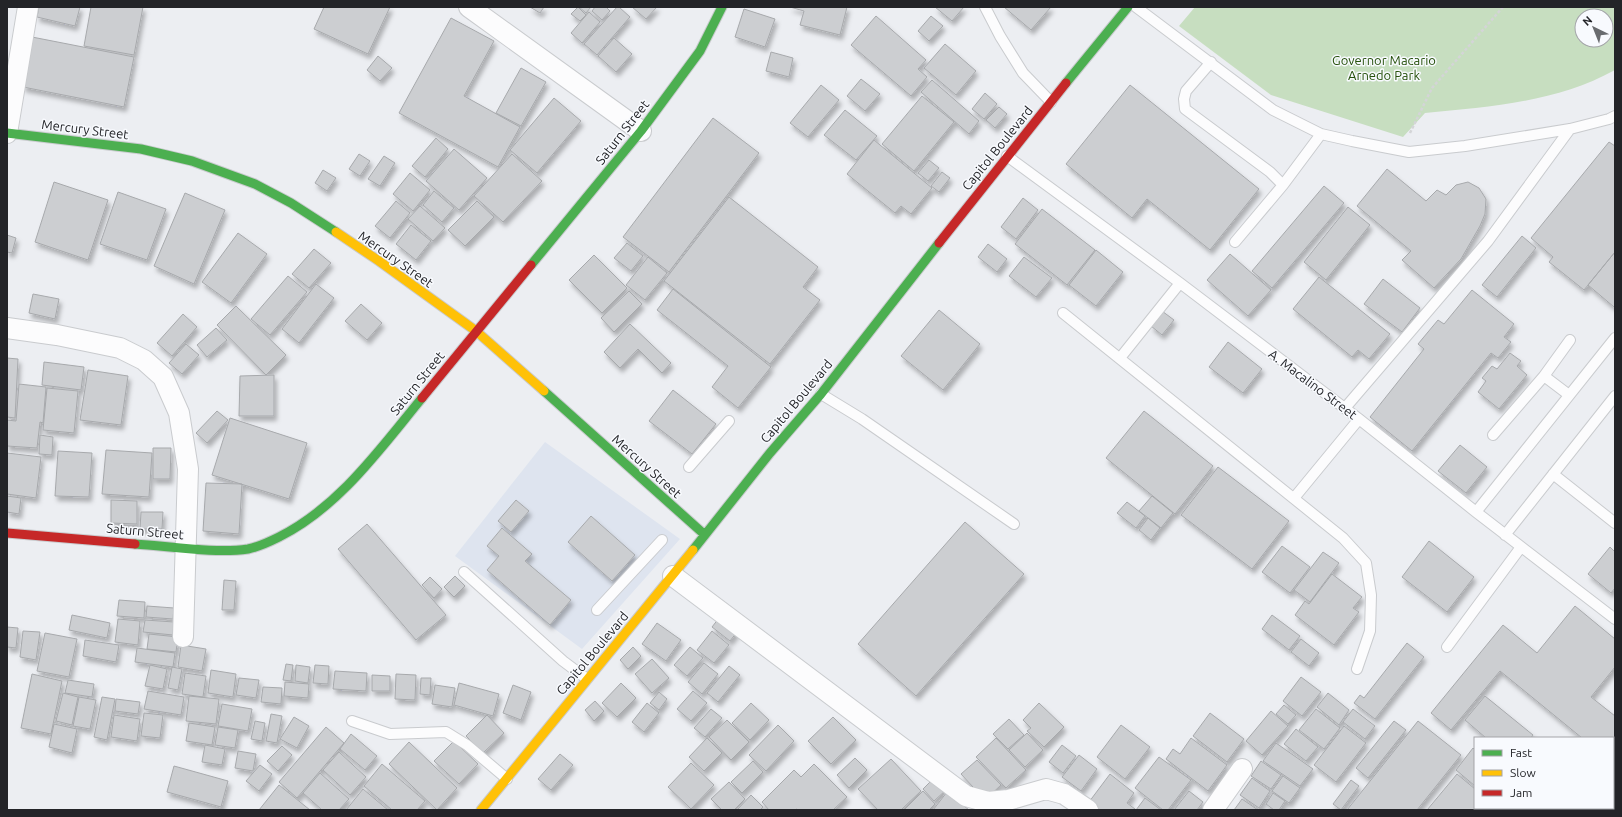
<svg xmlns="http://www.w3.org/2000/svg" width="1622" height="817" viewBox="0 0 1622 817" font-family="Ubuntu,sans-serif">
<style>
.built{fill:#dee4ef}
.green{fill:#c7dec0;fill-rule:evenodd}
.building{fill:#ccced1;stroke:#a7a9ac;filter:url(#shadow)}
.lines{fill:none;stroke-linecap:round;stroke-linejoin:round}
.lane-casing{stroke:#c9cbce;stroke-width:12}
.street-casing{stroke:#c9cbce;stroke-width:22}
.fast-casing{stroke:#c9cbce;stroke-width:11}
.slow-casing{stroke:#c9cbce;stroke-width:11}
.jam-casing{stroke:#c9cbce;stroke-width:11}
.path{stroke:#d4d5d7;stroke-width:2.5;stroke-dasharray:3 2;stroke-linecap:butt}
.lane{stroke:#fcfcfd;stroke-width:10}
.street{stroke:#fcfcfd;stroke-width:20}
.fast{stroke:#4caf50;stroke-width:9}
.slow{stroke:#ffc107;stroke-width:9}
.jam{stroke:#c62828;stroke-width:9}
.labels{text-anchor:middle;stroke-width:3;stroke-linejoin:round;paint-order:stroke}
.park-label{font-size:13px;fill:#26510c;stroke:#f8fafe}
.street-label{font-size:13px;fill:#232428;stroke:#f8fafe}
</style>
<defs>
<filter id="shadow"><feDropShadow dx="2.5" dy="4.5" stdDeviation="2" flood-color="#0004"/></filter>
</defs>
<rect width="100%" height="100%" fill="#eceef2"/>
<path class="built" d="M545 442 680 539 582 649 455 556Z"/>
<path class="green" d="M1195 7H1615V70C1557 102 1490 107 1425 113L1403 137 1271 95 1179 26ZM1582 16H1606V40H1582Z"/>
<path class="building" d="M39 7H80L75 26 37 17Z
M91 7H143L134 55 84 46Z
M324 7H390L368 54 314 29Z
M530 7H544L540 13Z
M578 7 586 15 580 21 571 14Z
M579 7H591L586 13Z
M595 7H606L610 11 602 20 592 11Z
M617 7H619L630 17 597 55 584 44Z
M632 7H657L646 19Z
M790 7H847L840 35 800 25 804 11Z
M935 7H964L952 21Z
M1004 7H1051L1031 30Z
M744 9 775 19 765 47 735 37Z
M589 12 600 22 582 43 571 33Z
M876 16 926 60 918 69 927 77 911 96 851 45Z
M931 16 943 26 929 41 918 31Z
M451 18 494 41 464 96 520 127 498 167 399 113Z
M32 37 134 57 124 107 23 87Z
M614 38 632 54 616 72 598 56Z
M945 44 976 71 956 95 924 68Z
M771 52 793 58 789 77 766 71Z
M378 56 392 68 380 81 367 70Z
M521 68 546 82 521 126 496 113Z
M861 79 880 94 865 111 847 96Z
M932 80 979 121 969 134 921 92Z
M821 85 839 100 808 137 790 123Z
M1130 85 1259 189 1210 250 1147 199 1132 218 1066 164Z
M985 93 997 104 984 119 972 109Z
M922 96 954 122 914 171 882 144Z
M554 98 581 121 537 173 510 150Z
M999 107 1007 114 995 128 986 120Z
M845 110 877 136 856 160 824 135Z
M713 118 759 153 669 272 623 237Z
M436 138 448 149 425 177 412 166Z
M874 140 932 188 911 214 901 206 895 213 847 174Z
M1609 142 1615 146V252L1584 290 1549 262 1553 257 1531 238Z
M454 149 487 178 459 210 426 181Z
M359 154 370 161 360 176 349 169Z
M512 154 542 181 503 222 474 196Z
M384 156 395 163 380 186 368 179Z
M929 160 939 168 928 181 918 173Z
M1387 169 1426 201 1437 190 1446 195 1456 185 1468 182 1479 188 1486 199 1485 214 1480 226 1461 259 1434 288 1402 260 1411 251 1357 206Z
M323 170 336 178 327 191 315 183Z
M942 172 950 178 939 192 931 186Z
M410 173 430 190 413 211 393 194Z
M54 182 108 200 88 260 35 242Z
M1324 186 1344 203 1272 288 1252 271Z
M434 191 454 208 442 222 423 205Z
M118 192 166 209 147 260 100 244Z
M185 193 225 210 194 284 154 266Z
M729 197 818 267 803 287 820 300 770 364 664 281Z
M1023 198 1038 210 1016 239 1001 227Z
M396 201 410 213 390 238 375 226Z
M477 201 494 217 465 246 448 230Z
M420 206 445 228 433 241 408 219Z
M1348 207 1370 225 1326 280 1304 262Z
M1042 209 1095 250 1067 285 1015 244Z
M411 225 431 241 416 260 396 244Z
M238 233 267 254 231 303 202 282Z
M7 235 16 238 12 253 7 252Z
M1522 236 1536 248 1497 297 1482 285Z
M627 243 643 256 631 271 614 258Z
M988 244 1007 259 997 272 978 257Z
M314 249 331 263 309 288 292 274Z
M1096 250 1123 272 1096 306 1069 285Z
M1615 252V306L1614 307 1588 285Z
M1230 254 1271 290 1248 316 1207 280Z
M594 255 627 288 602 313 569 280Z
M648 257 667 273 645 300 626 285Z
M1024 257 1052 278 1036 297 1009 276Z
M288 276 307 292 270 335 251 319Z
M1319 277 1390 334 1369 359 1358 350 1352 357 1293 309Z
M1383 279 1420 308 1402 332 1364 304Z
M316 284 334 298 299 343 282 329Z
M673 289 771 367 738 408 712 387 728 366 657 310Z
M1472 290 1514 324 1504 337 1511 342 1498 358 1491 353 1412 451 1370 417 1424 349 1418 344 1438 320 1444 324Z
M629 291 642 304 614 332 601 318Z
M33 294 59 299 55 319 29 313Z
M361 304 382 323 367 340 345 321Z
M236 306 286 355 266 375 217 325Z
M939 310 980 344 943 390 901 356Z
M1162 311 1174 320 1162 335 1151 326Z
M183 314 197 327 172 356 157 343Z
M630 324 671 363 662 373 638 349 620 368 604 352Z
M216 328 227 340 207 357 197 345Z
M1228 342 1262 369 1243 393 1209 367Z
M186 344 199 355 182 374 169 363Z
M1510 353 1521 361 1517 366 1527 375 1499 409 1478 392 1486 381 1482 378 1492 366 1497 369Z
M7 358 18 359 15 418 7 417Z
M44 362 84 367 81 390 42 385Z
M88 370 128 376 121 425 80 420Z
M274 375V416H239L240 376Z
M19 384 46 387 43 423 40 422 37 448 7 446V420L16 421Z
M47 388 78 391 74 433 43 430Z
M673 390 716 424 692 454 649 421Z
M217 411 228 420 207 443 196 433Z
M1144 411 1213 466 1175 514 1106 458Z
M230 418 307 443 289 499 212 475Z
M40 435 53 437 52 455 39 454Z
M1460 445 1487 467 1466 493 1438 471Z
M153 448H171L170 479H153Z
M106 450 152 453 149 497 102 494Z
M58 451 92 453 89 497 55 496Z
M7 453 41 457 36 498 7 494Z
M1218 467 1289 521 1252 569 1181 515Z
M206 483 242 484 239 534 203 531Z
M7 496 21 498 19 514 7 512Z
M1152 496 1173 513 1161 528 1139 511Z
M111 500 137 501V524L111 523Z
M516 500 529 511 511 532 498 521Z
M1127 502 1145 516 1136 528 1117 513Z
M141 512H163L162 529H140Z
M591 516 635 555 612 581 568 542Z
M1148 518 1160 528 1151 540 1139 530Z
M965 522 1024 574 916 696 858 644Z
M367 524 446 615 416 640 338 549Z
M502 528 532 554 525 561 571 600 550 625 487 570 499 556 487 546Z
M1429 541 1474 577 1447 612 1402 577Z
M1282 546 1310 567 1290 593 1262 572Z
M1610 547 1615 552V588L1611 593 1588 574Z
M1323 552 1339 563 1310 602 1294 590Z
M1332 574 1362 597 1353 608 1359 612 1334 645 1295 615 1305 601 1309 604Z
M455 576 465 586 454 597 444 587Z
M430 577 442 589 434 598 422 585Z
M224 580 236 581 234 610H222Z
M119 600 145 602 144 618 117 616Z
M147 606 174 608 173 619 146 617Z
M1575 606 1615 639V667L1591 697 1615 716V745L1613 748V738H1582L1500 671 1451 730 1431 713 1503 625 1537 653Z
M72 615 110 623 107 638 69 630Z
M1272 615 1300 636 1289 650 1262 629Z
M719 618 737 632 730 641 712 627Z
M118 619 140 621 138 645 115 642Z
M145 620 174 622 173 635 143 632Z
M657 623 681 640 666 661 642 644Z
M7 627 18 628 16 648 7 647Z
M23 631 40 632 36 660 20 657Z
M712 631 729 645 714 663 697 650Z
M45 633 77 639 69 677 37 671Z
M149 634 178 637 176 652 147 649Z
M1301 639 1319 653 1309 666 1291 652Z
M85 640 119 645 116 662 83 656Z
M1407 643 1424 657 1375 719 1354 703 1360 695 1364 698Z
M181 645 206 649 202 671 178 667Z
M633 647 641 656 628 669 620 660Z
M690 647 703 658 687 676 674 665Z
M137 648 175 653 173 667 135 662Z
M652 659 669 678 652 693 635 674Z
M704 663 718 674 702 694 688 682Z
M286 664 293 665 291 681 283 680Z
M150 665 167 669 163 689 145 686Z
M296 665 310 667 308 683 295 681Z
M315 665 329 666 328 684 313 683Z
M729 666 740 675 718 702 707 693Z
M172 667 182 669 178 690 168 688Z
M211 670 236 674 233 697 208 693Z
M335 671 367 673 366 691 333 689Z
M185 673 206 676 203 697 182 694Z
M32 674 62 681 51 734 21 728Z
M396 674 416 675 415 700 395 699Z
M372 675 390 676V691H372Z
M1301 677 1321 692 1302 716 1283 701Z
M239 678 259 680 256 698 236 695Z
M421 678H431L430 695 420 694Z
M68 680 94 684 92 697 65 693Z
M285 682 309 684 308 698 284 696Z
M459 683 499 694 493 716 454 705Z
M621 683 636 698 617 717 602 703Z
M435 685 455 688 452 707 432 704Z
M513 685 531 692 521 720 503 713Z
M263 687 282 688 281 704 261 702Z
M148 691 184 697 181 715 144 709Z
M693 691 707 703 691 721 677 709Z
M659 692 667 699 659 710 650 703Z
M63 693 78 697 72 725 56 721Z
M1328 693 1349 710 1339 725 1317 707Z
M189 696 219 699 216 724 186 721Z
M1485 696 1533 735 1531 738H1486L1465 720Z
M79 697 96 700 90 729 73 726Z
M102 697 115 699 107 740 94 737Z
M116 699 140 702 138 714 115 711Z
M595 701 604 711 594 721 585 710Z
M647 703 659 713 644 732 632 722Z
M751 703 769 720 750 740 732 723Z
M1039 703 1064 727 1044 747 1027 731 1031 728 1023 720Z
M222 704 252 709 248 731 218 726Z
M1284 705 1296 715 1288 724 1276 714Z
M711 709 722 718 705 737 694 728Z
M1316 709 1340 728 1324 749 1299 730Z
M1353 709 1375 726 1365 739 1343 722Z
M1271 711 1288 726 1262 755 1246 741Z
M144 713 163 715 160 738 141 736Z
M1210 713 1244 739 1227 762 1193 736Z
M271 714 282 716 277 743 266 741Z
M114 715 140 719 137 741 111 737Z
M487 715 504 733 483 753 466 736Z
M294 717 309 726 297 748 280 739Z
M833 717 856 740 831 764 808 741Z
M1009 719 1024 735 1008 749 993 734Z
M727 720 749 742 731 760 709 737Z
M255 721 265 723 262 741 251 739Z
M1394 721 1406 730 1368 778 1356 768Z
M1418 721 1461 755 1417 810H1347Z
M189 723 215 727 212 745 186 741Z
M54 724 77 729 72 753 49 747Z
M778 725 794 741 766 771 749 755Z
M1121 725 1150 747 1125 779 1097 757Z
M1344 726 1366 743 1336 782 1314 765Z
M218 727 238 730 235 748 215 745Z
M326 727 344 743 297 798 279 782Z
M1296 729 1318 747 1306 761 1284 744Z
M1027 733 1043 750 1025 767 1009 750Z
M351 734 377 756 365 770 340 749Z
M707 738 722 753 704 771 689 757Z
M996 738 1026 770 1006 788 976 757Z
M1191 738 1227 765 1208 791 1166 759 1173 749 1180 754Z
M454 741 478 764 459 784 434 761Z
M409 742 457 788 437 810 389 764Z
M1276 743 1313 769 1300 786 1263 761Z
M205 745 225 749 222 765 202 762Z
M1062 745 1076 756 1063 773 1049 762Z
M282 746 292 755 278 771 267 761Z
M1473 748 1475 750V786L1456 770Z
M238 751 256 754 253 771 235 768Z
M339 752 366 777 350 795 323 770Z
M560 754 573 765 551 790 538 779Z
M1079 755 1097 769 1081 791 1062 777Z
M1159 757 1191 780 1168 810H1163L1135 788Z
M855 758 867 770 849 788 837 775Z
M891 759 921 791 901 810H878L858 789Z
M977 760 1001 785 985 800 961 774Z
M753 761 763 772 742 793 731 782Z
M1261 761 1281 775 1271 789 1251 776Z
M691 763 714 785 691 809 668 787Z
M382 764 425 801 417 810H392L364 786Z
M814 764 847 797 833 810H798L797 809 795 810H769L762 802 794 770 801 777Z
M260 765 272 774 259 791 246 781Z
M174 766 228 781 221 807 167 792Z
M320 773 349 799 339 810H322L303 793Z
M1110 774 1134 793 1127 803 1135 809 1134 810H1091L1086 806Z
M1457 774 1475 789V808H1496L1495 810H1427Z
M1283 776 1300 788 1289 803 1272 791Z
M934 778 946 790 934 801 923 789Z
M1252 778 1270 791 1259 808 1240 795Z
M1351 780 1359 786 1341 810 1333 804Z
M729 782 745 799 734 810H722L711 799Z
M279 785 310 810H259Z
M363 789 388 810H346Z
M923 791 935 804 929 810H904Z
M1189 791 1203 802 1197 810H1174Z
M947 792 969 810H933Z
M1273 793 1285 801 1279 810H1274L1266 804Z
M751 795 763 807 760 810H737Z
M1145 798 1161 810H1136Z
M1242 799 1258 810H1234Z
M1502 808H1536L1538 810H1501Z
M1548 808H1564L1562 810H1551Z"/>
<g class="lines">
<defs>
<path id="lane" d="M985 7 1000 36 1023 73 1051 102
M1136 7 1273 110 1321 134 1352 141 1409 152 1465 146 1570 129 1609 119 1615 116
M1211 62 1186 91 1184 99 1185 109 1270 172 1283 185 1321 134
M1007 156 1180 283 1359 419 1476 512 1615 619
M1235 242 1283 185
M1063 313 1343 538 1366 563 1371 595 1370 631 1357 669
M1120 358 1180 283
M1544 376 1570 340
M821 394 862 419 1014 524
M1345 408 1488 241 1570 129
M1493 435 1544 376 1569 395
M689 467 729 421
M1553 474 1615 523
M1294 498 1359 419
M1476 512 1615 338
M1505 535 1615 396
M464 572 563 661 587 679
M597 610 662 540
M1447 647 1521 547
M352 721 390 734 446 732 467 745 507 779"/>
<path id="street" d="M469 7 641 131
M7 133 28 7
M7 328 57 335 120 348 144 360 163 377 179 413 188 469 183 637
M673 576 966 796 988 802 1008 800 1046 789 1064 794 1088 810
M1213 810 1242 769"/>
<path id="fast" d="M1066 83 1128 7
M7 133 141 149 192 161 255 184 291 203 336 232
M531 265 641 131 700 51 722 7
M544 391 705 535
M135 544C169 546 215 554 248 549 258 547 269 542 279 537 339 507 380 449 422 398
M693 550 770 453 821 394 939 243"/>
<path id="slow" d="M336 232 379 261 476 331 544 391
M481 810 693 550"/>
<path id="jam" d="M939 243 1066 83
M422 398 531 265
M7 533 135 544"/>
</defs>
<use href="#lane" class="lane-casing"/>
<use href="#street" class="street-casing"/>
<use href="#fast" class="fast-casing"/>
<use href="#slow" class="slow-casing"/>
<use href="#jam" class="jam-casing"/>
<path class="path" d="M1410 133 1432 88 1503 7"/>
<use href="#lane" class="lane"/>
<use href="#street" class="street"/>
<use href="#fast" class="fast"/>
<use href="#slow" class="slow"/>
<use href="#jam" class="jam"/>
</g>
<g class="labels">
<g class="park-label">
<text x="1384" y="65">Governor Macario<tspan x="1384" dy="15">Arnedo Park</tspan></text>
</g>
<g class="street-label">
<text transform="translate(85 129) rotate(7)" y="5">Mercury Street</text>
<text transform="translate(622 132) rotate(-52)" y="5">Saturn Street</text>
<text transform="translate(997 148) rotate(-51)" y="5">Capitol Boulevard</text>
<text transform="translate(396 259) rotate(35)" y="5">Mercury Street</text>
<text transform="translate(417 383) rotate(-51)" y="5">Saturn Street</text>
<text transform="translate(1313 384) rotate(37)" y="5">A. Macalino Street</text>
<text transform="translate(796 401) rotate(-50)" y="5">Capitol Boulevard</text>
<text transform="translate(647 466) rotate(42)" y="5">Mercury Street</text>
<text transform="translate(145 531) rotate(5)" y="5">Saturn Street</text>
<text transform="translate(592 653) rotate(-50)" y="5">Capitol Boulevard</text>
</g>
</g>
<rect width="1622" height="817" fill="none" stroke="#232428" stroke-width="16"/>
<rect x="1474" y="737" width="140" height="72" fill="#f8fafe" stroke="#a3a4a8"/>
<rect x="1482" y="750" width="20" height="6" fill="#4caf50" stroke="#a3a4a8"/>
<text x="1510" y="757" font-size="12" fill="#232428">Fast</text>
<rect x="1482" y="770" width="20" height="6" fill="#ffc107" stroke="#a3a4a8"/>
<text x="1510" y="777" font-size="12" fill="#232428">Slow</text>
<rect x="1482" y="790" width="20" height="6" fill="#c62828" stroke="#a3a4a8"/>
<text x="1510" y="797" font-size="12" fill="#232428">Jam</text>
<g transform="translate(1594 28) rotate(317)"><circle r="19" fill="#f8fafe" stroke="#a3a4a8"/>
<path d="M0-3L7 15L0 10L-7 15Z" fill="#696b6f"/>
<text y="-6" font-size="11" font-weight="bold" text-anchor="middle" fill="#232428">N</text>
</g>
</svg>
